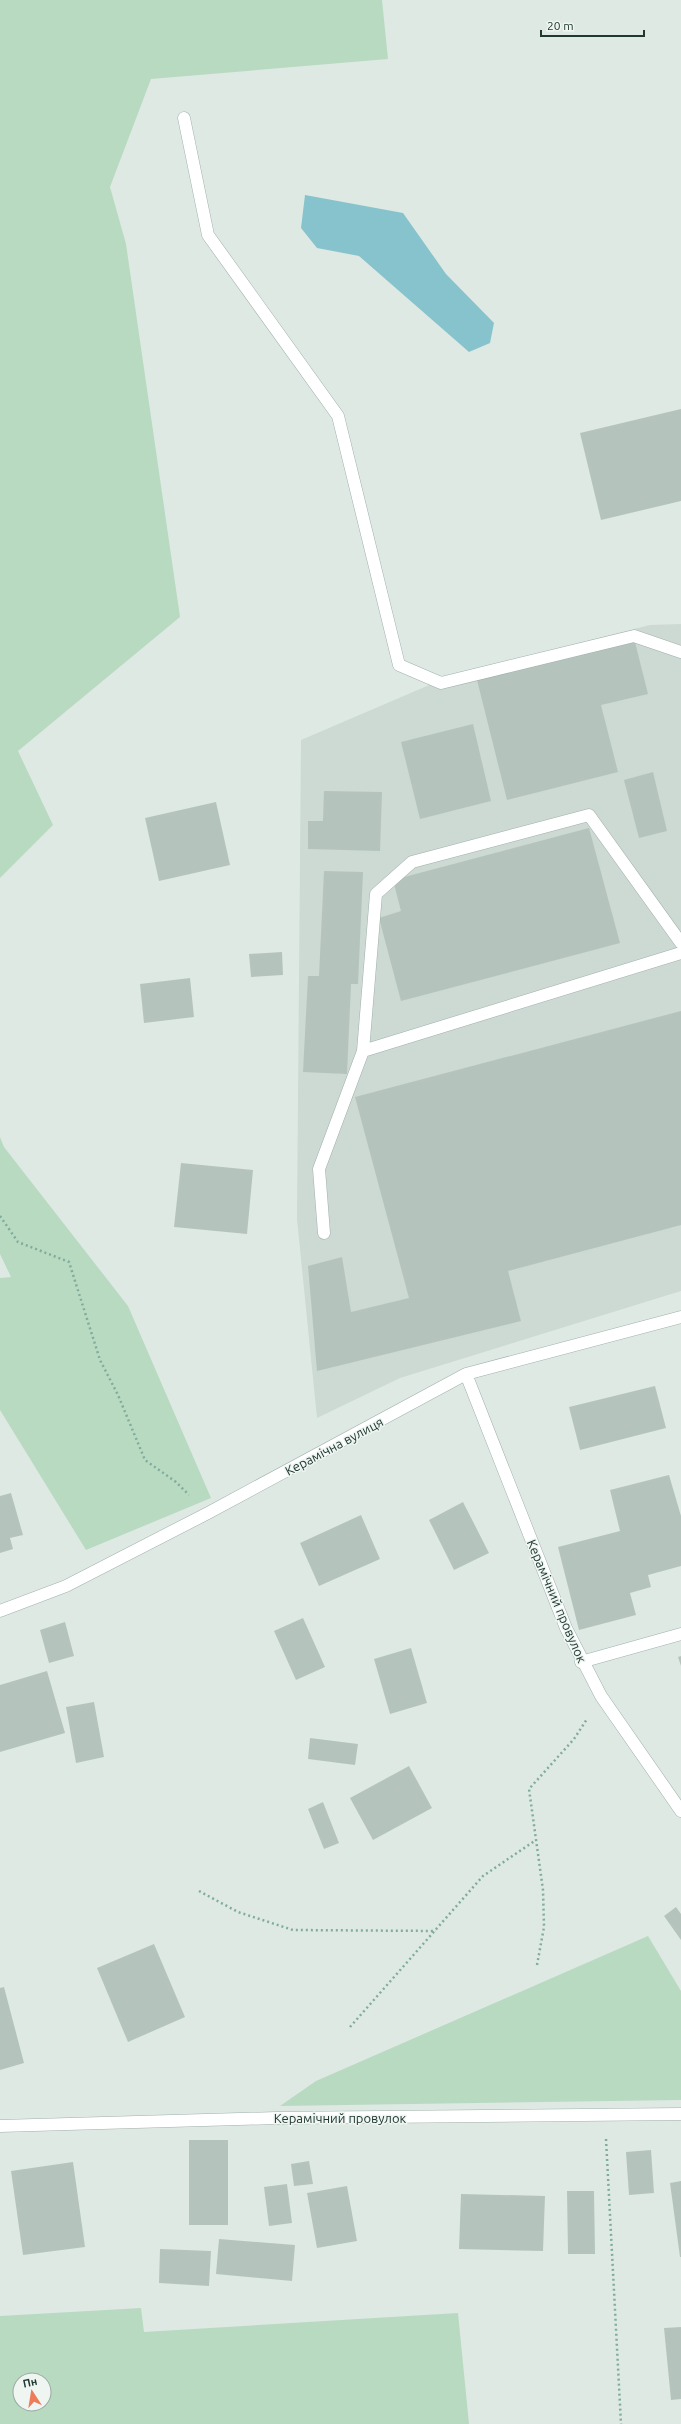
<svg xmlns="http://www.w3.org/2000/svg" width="681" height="2424" viewBox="0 0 681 2424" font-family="Ubuntu,sans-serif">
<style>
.built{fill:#cdd9d3}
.green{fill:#b8dac1;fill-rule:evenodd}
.water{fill:#87c3cd}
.building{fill:#b4c4bd}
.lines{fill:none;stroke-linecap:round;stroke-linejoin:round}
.lane-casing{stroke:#a1b0ab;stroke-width:13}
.street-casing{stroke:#a1b0ab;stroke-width:13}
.path{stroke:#80ac9e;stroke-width:2.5;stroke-dasharray:2 3;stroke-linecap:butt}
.lane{stroke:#fff;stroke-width:12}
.street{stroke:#fff;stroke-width:12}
.labels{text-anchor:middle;stroke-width:3;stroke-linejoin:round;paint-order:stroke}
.street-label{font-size:13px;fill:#203832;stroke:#eff6f2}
</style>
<rect width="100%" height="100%" fill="#dee9e4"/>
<path class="built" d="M681 624V1291L400 1378 317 1418 297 1219 301 740 455 674 650 625Z"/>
<path class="green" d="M0 0H382L388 59 151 79 110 187 126 244 180 617 18 751 53 825 0 878Z
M0 1137 4 1147 128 1306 211 1498 86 1550 0 1410V1278L11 1277 0 1254Z
M648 1936 681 1991V2100L280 2106 316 2081Z
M141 2308 144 2332 458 2313 469 2424H0V2316ZM20 2380H44V2404H20Z"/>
<path class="water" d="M305 195 403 213 446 274 494 323 490 343 469 352 359 256 317 248 301 228Z"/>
<path class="building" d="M681 409V501L601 520 580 433Z
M635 642 648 694 601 705 618 772 507 800 477 680Z
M473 724 491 801 420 819 401 742Z
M653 772 667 831 639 838 624 780Z
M324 791 382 792 380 851 308 849V821H323Z
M216 802 230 865 159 881 145 818Z
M589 828 620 943 401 1001 379 918 401 911 393 880Z
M324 871 363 872 358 984H351L347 1074 303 1072 308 976H319Z
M282 952 283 975 251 977 249 954Z
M190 978 194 1017 144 1023 140 984Z
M681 1011V1225L508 1271 521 1321 317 1371 308 1266 342 1257 351 1312 409 1298 355 1097Z
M181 1163 253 1170 247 1234 174 1227Z
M655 1386 666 1428 580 1450 569 1407Z
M669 1475 681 1516V1566L648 1575 651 1587 630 1593 636 1615 579 1630 558 1547 620 1531 610 1490Z
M11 1493 23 1535 10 1538 13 1549 0 1553V1496Z
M463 1502 489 1553 454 1570 429 1520Z
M361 1515 380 1559 319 1586 300 1543Z
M303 1618 325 1667 296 1680 274 1631Z
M65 1622 74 1656 49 1663 40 1630Z
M411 1648 427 1703 390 1714 374 1659Z
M681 1656V1666L678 1657Z
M47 1671 65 1733 0 1752V1685Z
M94 1702 104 1757 76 1763 66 1707Z
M310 1738 358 1744 355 1765 308 1759Z
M409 1766 432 1808 373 1840 350 1798Z
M323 1802 339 1843 324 1849 308 1809Z
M676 1907 681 1914V1940L664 1916Z
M154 1944 185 2017 128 2042 97 1968Z
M4 1987 24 2063 0 2070V1988Z
M189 2140H228V2225H189Z
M651 2150 654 2193 629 2195 626 2152Z
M309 2161 313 2184 294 2186 291 2164Z
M73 2162 85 2247 23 2255 11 2171Z
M681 2181V2257H680L670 2183Z
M287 2184 292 2223 269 2226 264 2187Z
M347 2186 357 2241 317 2248 307 2193Z
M567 2191H594L595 2254H568Z
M461 2194 545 2196 543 2251 459 2249Z
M219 2239 295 2245 292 2281 216 2274Z
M160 2249 211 2251 209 2286 159 2283Z
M681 2327V2399L671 2400 664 2328Z"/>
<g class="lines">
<defs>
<path id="lane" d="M184 118 208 235 338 416 399 665 441 683 634 636 681 652
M363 1051 376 894 412 862 589 815 681 943
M324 1233 319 1169 363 1051 681 953
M581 1662 681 1634"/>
<path id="street" d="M466 1374 566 1628 601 1696 681 1811
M0 1611 66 1586 208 1513 466 1374 681 1317
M0 2126 276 2118 681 2114"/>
</defs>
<use href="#lane" class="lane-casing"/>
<use href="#street" class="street-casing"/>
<path class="path" d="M0 1216 18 1242 69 1262 100 1360 118 1395 145 1460 176 1482 189 1495
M199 1891 238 1912 293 1930 436 1931
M537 1965 544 1927 543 1890 529 1789 574 1739 587 1719
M350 2027 483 1876 536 1840
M606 2139 621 2424"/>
<use href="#lane" class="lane"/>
<use href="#street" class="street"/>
</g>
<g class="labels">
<g class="street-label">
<text transform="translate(334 1446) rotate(-28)" y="5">Керамічна вулиця</text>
<text transform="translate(557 1601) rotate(67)" y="5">Керамічний провулок</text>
<text x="340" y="2123">Керамічний провулок</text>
</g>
</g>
<g transform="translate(32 2392) rotate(348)"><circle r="19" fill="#eff6f2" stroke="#9caaa5"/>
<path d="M0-3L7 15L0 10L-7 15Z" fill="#ed7c59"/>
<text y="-6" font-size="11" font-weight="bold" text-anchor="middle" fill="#203832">Пн</text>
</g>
<path d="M541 30v6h103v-6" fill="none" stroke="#203832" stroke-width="2"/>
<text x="547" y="30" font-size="12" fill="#203832" stroke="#eff6f2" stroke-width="3" paint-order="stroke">20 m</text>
</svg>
